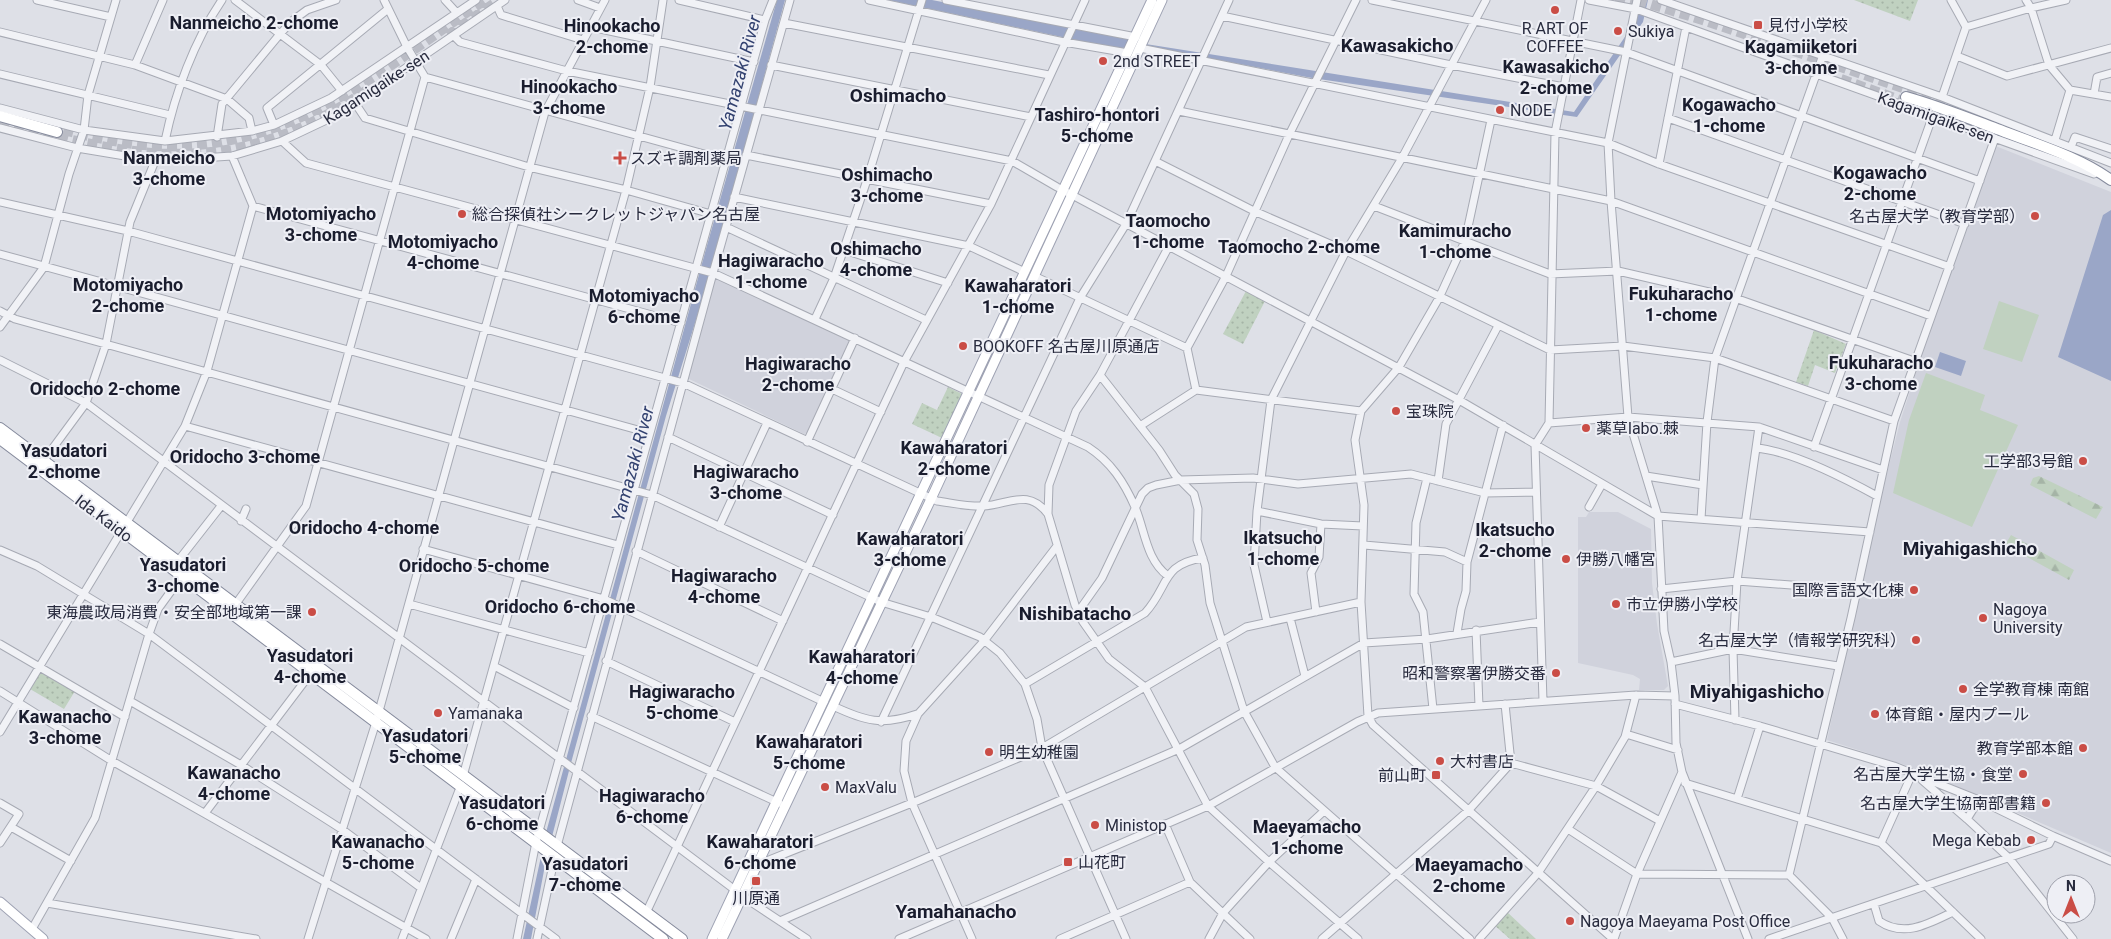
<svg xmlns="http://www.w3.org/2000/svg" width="2111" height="939" viewBox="0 0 2111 939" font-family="Roboto,'Noto Sans JP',sans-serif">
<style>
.built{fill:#d0d2dc}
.grass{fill:url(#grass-dots)}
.forest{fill:url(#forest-firs)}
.pitch{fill:#c0d1c0}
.water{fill:#9aa6c7}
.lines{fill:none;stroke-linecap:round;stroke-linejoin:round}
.highway-tunnel{stroke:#babcc5;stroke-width:10;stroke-dasharray:10 5;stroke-linecap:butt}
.minor-casing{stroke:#a7aab4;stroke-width:9}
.major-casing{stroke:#9ea2b3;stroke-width:11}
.highway-casing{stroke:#868b9d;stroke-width:12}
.minor{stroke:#f1f2f6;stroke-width:7}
.major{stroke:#fff;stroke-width:9}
.highway{stroke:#fff;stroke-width:10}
.poi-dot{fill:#ca4d46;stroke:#eeeff5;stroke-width:2}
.labels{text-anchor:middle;stroke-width:4;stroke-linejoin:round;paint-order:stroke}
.poi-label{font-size:16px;fill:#282b3e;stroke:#eeeff5;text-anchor:start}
.street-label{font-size:16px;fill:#282b3e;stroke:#eeeff5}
.neighbourhood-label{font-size:18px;font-weight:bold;fill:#1a1d2e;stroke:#eeeff5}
.water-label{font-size:18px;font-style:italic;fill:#334270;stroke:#eeeff5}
.quarter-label{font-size:19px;font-weight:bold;fill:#1a1d2e;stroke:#eeeff5}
</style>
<defs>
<pattern id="grass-dots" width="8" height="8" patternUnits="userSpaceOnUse" patternTransform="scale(1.25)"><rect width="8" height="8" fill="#c0d1c0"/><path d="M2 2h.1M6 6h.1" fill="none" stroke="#a5b4a6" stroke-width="1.8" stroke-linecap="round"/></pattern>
<pattern id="forest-firs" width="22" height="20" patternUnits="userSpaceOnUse" patternTransform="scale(1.25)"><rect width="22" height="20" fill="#c0d1c0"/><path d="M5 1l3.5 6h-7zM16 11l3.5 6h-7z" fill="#a5b4a6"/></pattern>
</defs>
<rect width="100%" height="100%" fill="#dee0e7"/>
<path class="built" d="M1993 145 2111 192V853L1908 766 1827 740 1881 497 1900 422 1950 267Z
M718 277 849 339 850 344 809 432 804 434 689 379 687 375 714 279Z
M1589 512H1618L1651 529 1652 583 1657 624 1668 686 1664 690H1639L1640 679 1633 675 1578 663V517H1586Z"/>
<path class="grass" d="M1854 0H1918L1910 21Z
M1246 291 1265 301 1243 344 1223 334Z
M1814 330 1846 344 1835 373 1815 365 1808 386 1796 382Z
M948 387 962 394 942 438 912 424 922 403 937 410Z
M41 670 75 691 64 709 30 689Z
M1506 911 1536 939H1510L1493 924Z"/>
<path class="forest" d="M2039 476 2103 507 2096 519 2030 485 2033 478Z
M2011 535 2074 570 2069 580 2005 545Z"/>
<path class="pitch" d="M1999 301 2039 315 2022 362 1983 349Z
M1926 373 1985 395 1980 410 2018 425 1972 527 1893 493 1909 420Z"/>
<path class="water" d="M777 0H785L710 275 666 416 571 763 546 860 531 939H523L547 829 706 249Z
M888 0H932L1123 37 1133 42 1574 112 1637 19 1641 0H1648L1643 22 1577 117 1312 78 1150 47 1131 46 1118 49Z
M2111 210V381L2058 357 2103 215Z
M1940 352 1966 361 1961 376 1935 367Z"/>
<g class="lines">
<path class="highway-tunnel" d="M1615 0 1645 7
M1637 0 1706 21 1938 100 2069 150
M448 35 499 0
M1841 79 2049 153
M0 121C144 162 239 178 370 88
M49 126C86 136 123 145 161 146 291 151 383 69 485 0"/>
<defs>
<path id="minor" d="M37 0 111 17
M235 0 321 65 342 91
M384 0 407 47 425 77 726 160
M445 0 457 13
M578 0 600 8
M679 0 765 20
M869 0 1064 42 1128 53
M946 0 1136 37
M1372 0 1626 52 1980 181
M1589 0 1636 9 2094 174
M1637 0 1608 143 1611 201 1628 417 1658 516 1664 631 1671 662 1675 696 1676 743 1682 772 1748 939
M1661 0 1942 97 2111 163
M2026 0 2031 8 2049 65 2070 90 2055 140
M497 6 501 15 583 40
M1222 16 1451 65 1564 87
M784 23 1049 75
M591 27 754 62
M1966 27 2031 8 2066 0
M0 32 135 65 227 99 249 118 252 131
M454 36 460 42 567 71 1012 161 1057 187 1459 400 1658 516 1870 532
M1140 48 1608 143 1659 164 1950 267
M1957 56 2007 76 2111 48
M135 65 163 0
M771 65 1031 117
M0 74 170 115
M2070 90 2111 97
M2094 94 2097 77 2111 73
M1942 97 1966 27 1951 0
M355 103 365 118 529 167 626 190 711 214
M0 108 84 130 165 141 252 131 274 125 331 98 476 0
M1179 111 1611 201 1931 316
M1668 118 1965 224
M1491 120 1465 241 1439 298 1399 367 1361 411 1355 440 1364 505 1361 602 1368 716 1373 725 1613 939
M274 125 267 108 388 9
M0 128 77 148 155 161 232 156 282 141 337 115 505 0
M217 137 222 104 280 34 292 21 307 10 336 0
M165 141C175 93 194 41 222 0
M282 141 306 163 713 273 1088 447C1111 462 1124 482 1135 507 1145 530 1146 560 1168 576
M2071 147 2075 137 2111 149
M746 155 991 204
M1155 161 1254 211 1346 251 1550 350 1623 346 1715 358 1894 421
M1659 164 1686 27
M734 197 969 246 1025 272
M0 202 128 231 683 383 937 501C952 503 969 507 984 506 1010 504 1028 488 1048 514
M253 206 681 323
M1374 206 1550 274 1618 271 1735 298 1914 361
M726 227 926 320
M1169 246 1100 375 1076 411 1049 485 1048 514 1075 605 1083 622 1109 659 1145 687 1208 806 1269 862 1358 939
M844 250 948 283
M0 254 649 433
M1034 276 1187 348 1196 390
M0 311 15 319 652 495 881 602 931 617 980 637 1000 653 1025 684 1037 719 1042 748 1126 939
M815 319 834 278 867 180 922 0
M0 327 44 267 69 174 84 130 88 95 116 0
M1187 348 1226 276 1289 135 1356 0
M0 360 86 403 735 890
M1100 375 1159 450 1175 475 1194 494 1198 509 1197 540 1205 565 1210 603 1244 711 1275 767 1470 939
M832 389 881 412
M1549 423 1555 133 1581 0
M185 426 618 545
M1140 426 1196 390 1361 411
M668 437 833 515
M807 442 855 338
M1814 447 1933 115
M1756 448C1792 451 1844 478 1877 496
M44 460 86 403 106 344 130 222 155 161
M1646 476 1703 485
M1427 478 1416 523 1414 594 1423 612 1433 709
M1438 481 1446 424 1498 326
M1589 507 1602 484
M1257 511 1321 524 1363 526
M1701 519 1707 422 1715 358 1823 55
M241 521 246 509
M719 527 767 423
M1364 545 1445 552 1467 562
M423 549 604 599 824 702
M0 550 37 566 149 634 556 939
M636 551 783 621
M178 561 221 506
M1661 589 1737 581 1856 590
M409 604 589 653
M235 605 306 506 425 77
M1078 612 1102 578 1142 494 1148 488 1156 485 1181 480 1253 478 1298 484 1411 474 1485 493 1535 492
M1316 612 1311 573 1319 557 1321 524
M1290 618 1305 676
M1267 622 1254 565 1257 511 1271 400 1346 251 1402 158 1486 0
M1476 630 1479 706
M1457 633 1461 609 1466 591 1467 562 1503 425
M0 644 125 717
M606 661 735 722
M1671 662 1733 649 1838 666
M494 666 574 708
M1025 684 1145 613C1169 587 1161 564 1203 558
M0 691 112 761 426 939
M130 701 241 765 343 830 421 888
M1543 701 1535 445 1549 423 1628 417 1759 427 1883 470
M1675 704 1760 726 1894 766 1979 800 2053 836 2111 861
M833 706C865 721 882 726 917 714
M591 716 779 803
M1735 720 1733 649 1737 581 1759 427
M881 722 1080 298 1126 224 1229 0
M0 732 185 426 207 371 253 206 232 156
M1626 734 1678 750
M1511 763 1596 786 1660 821
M463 776 626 190 650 87 663 0
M1922 780 1967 819
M1685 783 1881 843 1981 939
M1737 799 1760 726
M1979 800 1967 819 2009 858 2073 939
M0 803 19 814 0 843
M205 813 311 673
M1165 824 1190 882 1250 939
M11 827 71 861
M1568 829 1637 874 1789 875 1851 618 1894 421 1995 138
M1881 843 1912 774
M557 846 713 273 790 0
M759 864 912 803 1042 748 1246 627 1361 602
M1789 875 1832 918 1843 939
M742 896 807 939
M47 903 256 939
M1874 904 1879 921C1904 938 1928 924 1953 912
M646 913 904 362 991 204 1085 0
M780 921 1179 749 1364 643 1427 639 1540 622
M32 929 95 818 149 634 158 609 182 576
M308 939 376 722 545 112 605 0
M402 939 461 785
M451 939 476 879
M517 939 536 842 765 20 773 0
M537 939 555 856
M899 939 1208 806 1357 722 1378 713 1636 695 1675 696
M972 939 912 803 904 771 906 741 918 714 984 641 1057 546
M1060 939 1190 882
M1209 939 1223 913 1269 862 1324 811
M1322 939 1468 811 1511 763 1505 704
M1479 939 1538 873 1596 786 1625 737 1636 695
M1614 939 1637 874 1682 772
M1769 939 2049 844 2053 836"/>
<path id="major" d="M0 902 43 939
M712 939 1152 0
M722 939 931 499 1162 0"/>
<path id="highway" d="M1906 97C1938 106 1968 118 2000 130 2038 145 2077 156 2111 180
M0 116 57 132
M0 428 682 939
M0 439 663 939"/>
</defs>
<use href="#minor" class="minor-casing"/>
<use href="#major" class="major-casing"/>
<use href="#highway" class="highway-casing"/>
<use href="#minor" class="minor"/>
<use href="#major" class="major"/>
<use href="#highway" class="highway"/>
</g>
<g class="poi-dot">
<circle cx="1555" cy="10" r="5"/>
<rect x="1753" y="20" width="10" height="10" rx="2.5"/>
<circle cx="1618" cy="31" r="5"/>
<circle cx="1103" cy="61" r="5"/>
<circle cx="1500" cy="110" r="5"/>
<path d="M617.5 150.5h5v5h5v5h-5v5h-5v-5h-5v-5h5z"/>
<circle cx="462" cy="214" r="5"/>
<circle cx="2035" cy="216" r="5"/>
<circle cx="963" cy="346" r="5"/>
<circle cx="1396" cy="411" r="5"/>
<circle cx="1586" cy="428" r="5"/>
<circle cx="2083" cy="461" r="5"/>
<circle cx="1566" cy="559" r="5"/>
<circle cx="1914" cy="590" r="5"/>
<circle cx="1616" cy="604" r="5"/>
<circle cx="312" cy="612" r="5"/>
<circle cx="1983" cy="618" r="5"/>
<circle cx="1916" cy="640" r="5"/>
<circle cx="1556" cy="673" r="5"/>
<circle cx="1963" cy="689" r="5"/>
<circle cx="438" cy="713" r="5"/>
<circle cx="1875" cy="714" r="5"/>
<circle cx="2083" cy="748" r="5"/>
<circle cx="989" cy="752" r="5"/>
<circle cx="1440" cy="761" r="5"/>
<circle cx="2023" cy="774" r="5"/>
<rect x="1431" y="770" width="10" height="10" rx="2.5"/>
<circle cx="825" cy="787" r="5"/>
<circle cx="2046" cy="803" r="5"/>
<circle cx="1095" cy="825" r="5"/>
<circle cx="2031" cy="840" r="5"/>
<rect x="1063" y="857" width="10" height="10" rx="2.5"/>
<rect x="751" y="876" width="10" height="10" rx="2.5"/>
<circle cx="1570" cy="921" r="5"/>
</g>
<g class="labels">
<g class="poi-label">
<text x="1768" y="31">見付小学校</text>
<text x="1555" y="34" text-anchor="middle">R ART OF<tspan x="1555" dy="18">COFFEE</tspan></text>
<text x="1628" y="37">Sukiya</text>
<text x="1113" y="67">2nd STREET</text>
<text x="1510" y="116">NODE</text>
<text x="630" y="164">スズキ調剤薬局</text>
<text x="472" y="220">総合探偵社シークレットジャパン名古屋</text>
<text x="2025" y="222" text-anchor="end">名古屋大学（教育学部）</text>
<text x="973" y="352">BOOKOFF 名古屋川原通店</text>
<text x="1406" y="417">宝珠院</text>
<text x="1596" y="434">薬草labo.棘</text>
<text x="2073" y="467" text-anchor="end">工学部3号館</text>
<text x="1576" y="565">伊勝八幡宮</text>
<text x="1904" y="596" text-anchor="end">国際言語文化棟</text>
<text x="1626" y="610">市立伊勝小学校</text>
<text x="1993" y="615">Nagoya<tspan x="1993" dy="18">University</tspan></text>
<text x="302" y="618" text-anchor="end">東海農政局消費・安全部地域第一課</text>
<text x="1906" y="646" text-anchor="end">名古屋大学（情報学研究科）</text>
<text x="1546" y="679" text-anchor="end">昭和警察署伊勝交番</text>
<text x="1973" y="695">全学教育棟 南館</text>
<text x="448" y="719">Yamanaka</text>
<text x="1885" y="720">体育館・屋内プール</text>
<text x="2073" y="754" text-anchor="end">教育学部本館</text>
<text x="999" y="758">明生幼稚園</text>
<text x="1450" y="767">大村書店</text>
<text x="2013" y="780" text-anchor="end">名古屋大学生協・食堂</text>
<text x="1426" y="781" text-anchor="end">前山町</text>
<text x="835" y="793">MaxValu</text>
<text x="2036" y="809" text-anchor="end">名古屋大学生協南部書籍</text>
<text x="1105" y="831">Ministop</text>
<text x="2021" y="846" text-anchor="end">Mega Kebab</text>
<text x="1078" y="868">山花町</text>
<text x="756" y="904" text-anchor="middle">川原通</text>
<text x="1580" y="927">Nagoya Maeyama Post Office</text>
</g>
<g class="street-label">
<text transform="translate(376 87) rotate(-33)" y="6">Kagamigaike-sen</text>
<text transform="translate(1936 117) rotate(20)" y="6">Kagamigaike-sen</text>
<text transform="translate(104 518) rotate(37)" y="6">Ida Kaido</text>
</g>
<g class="neighbourhood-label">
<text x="254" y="29">Nanmeicho 2-chome</text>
<text x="612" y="32">Hinookacho<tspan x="612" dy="21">2-chome</tspan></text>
<text x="1801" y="53">Kagamiiketori<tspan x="1801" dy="21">3-chome</tspan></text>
<text x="1556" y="73">Kawasakicho<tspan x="1556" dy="21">2-chome</tspan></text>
<text x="569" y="93">Hinookacho<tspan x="569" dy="21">3-chome</tspan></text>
<text x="1729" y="111">Kogawacho<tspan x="1729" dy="21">1-chome</tspan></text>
<text x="1097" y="121">Tashiro-hontori<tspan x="1097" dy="21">5-chome</tspan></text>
<text x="169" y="164">Nanmeicho<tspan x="169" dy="21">3-chome</tspan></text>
<text x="1880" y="179">Kogawacho<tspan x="1880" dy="21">2-chome</tspan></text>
<text x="887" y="181">Oshimacho<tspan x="887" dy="21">3-chome</tspan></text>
<text x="321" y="220">Motomiyacho<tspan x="321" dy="21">3-chome</tspan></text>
<text x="1168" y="227">Taomocho<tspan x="1168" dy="21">1-chome</tspan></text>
<text x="1455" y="237">Kamimuracho<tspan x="1455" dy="21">1-chome</tspan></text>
<text x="443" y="248">Motomiyacho<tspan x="443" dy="21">4-chome</tspan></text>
<text x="1299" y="253">Taomocho 2-chome</text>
<text x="876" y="255">Oshimacho<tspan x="876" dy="21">4-chome</tspan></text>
<text x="771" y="267">Hagiwaracho<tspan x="771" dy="21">1-chome</tspan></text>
<text x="128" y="291">Motomiyacho<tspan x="128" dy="21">2-chome</tspan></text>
<text x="1018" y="292">Kawaharatori<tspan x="1018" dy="21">1-chome</tspan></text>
<text x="1681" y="300">Fukuharacho<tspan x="1681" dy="21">1-chome</tspan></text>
<text x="644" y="302">Motomiyacho<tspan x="644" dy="21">6-chome</tspan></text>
<text x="1881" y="369">Fukuharacho<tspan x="1881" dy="21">3-chome</tspan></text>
<text x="798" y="370">Hagiwaracho<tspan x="798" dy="21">2-chome</tspan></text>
<text x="105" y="395">Oridocho 2-chome</text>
<text x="954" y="454">Kawaharatori<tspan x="954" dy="21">2-chome</tspan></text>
<text x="64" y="457">Yasudatori<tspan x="64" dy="21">2-chome</tspan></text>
<text x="245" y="463">Oridocho 3-chome</text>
<text x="746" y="478">Hagiwaracho<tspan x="746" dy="21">3-chome</tspan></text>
<text x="364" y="534">Oridocho 4-chome</text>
<text x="1515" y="536">Ikatsucho<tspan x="1515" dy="21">2-chome</tspan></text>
<text x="1283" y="544">Ikatsucho<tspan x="1283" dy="21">1-chome</tspan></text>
<text x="910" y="545">Kawaharatori<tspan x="910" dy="21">3-chome</tspan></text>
<text x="183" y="571">Yasudatori<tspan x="183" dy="21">3-chome</tspan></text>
<text x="474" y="572">Oridocho 5-chome</text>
<text x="724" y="582">Hagiwaracho<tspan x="724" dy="21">4-chome</tspan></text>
<text x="560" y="613">Oridocho 6-chome</text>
<text x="310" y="662">Yasudatori<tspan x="310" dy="21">4-chome</tspan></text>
<text x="862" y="663">Kawaharatori<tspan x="862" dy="21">4-chome</tspan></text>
<text x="682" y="698">Hagiwaracho<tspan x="682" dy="21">5-chome</tspan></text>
<text x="65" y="723">Kawanacho<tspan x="65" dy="21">3-chome</tspan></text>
<text x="425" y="742">Yasudatori<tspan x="425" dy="21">5-chome</tspan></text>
<text x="809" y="748">Kawaharatori<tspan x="809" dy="21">5-chome</tspan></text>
<text x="234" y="779">Kawanacho<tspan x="234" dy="21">4-chome</tspan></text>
<text x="652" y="802">Hagiwaracho<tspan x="652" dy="21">6-chome</tspan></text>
<text x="502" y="809">Yasudatori<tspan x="502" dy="21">6-chome</tspan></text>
<text x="1307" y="833">Maeyamacho<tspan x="1307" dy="21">1-chome</tspan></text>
<text x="378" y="848">Kawanacho<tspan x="378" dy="21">5-chome</tspan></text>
<text x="760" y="848">Kawaharatori<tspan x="760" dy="21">6-chome</tspan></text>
<text x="585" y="870">Yasudatori<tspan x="585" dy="21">7-chome</tspan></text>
<text x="1469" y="871">Maeyamacho<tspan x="1469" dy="21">2-chome</tspan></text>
</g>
<g class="water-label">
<text transform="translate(740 73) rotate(-75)" y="6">Yamazaki River</text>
<text transform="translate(633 464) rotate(-75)" y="6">Yamazaki River</text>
</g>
<g class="quarter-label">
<text x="1397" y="52">Kawasakicho</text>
<text x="898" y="102">Oshimacho</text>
<text x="1970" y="555">Miyahigashicho</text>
<text x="1075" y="620">Nishibatacho</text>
<text x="1757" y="698">Miyahigashicho</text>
<text x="956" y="918">Yamahanacho</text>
</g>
</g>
<g transform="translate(2071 899)"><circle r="24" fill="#eeeff5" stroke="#9fa1ac"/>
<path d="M0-4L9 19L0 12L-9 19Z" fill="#ca4d46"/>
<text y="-8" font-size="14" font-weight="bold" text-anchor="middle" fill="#282b3e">N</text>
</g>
</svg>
